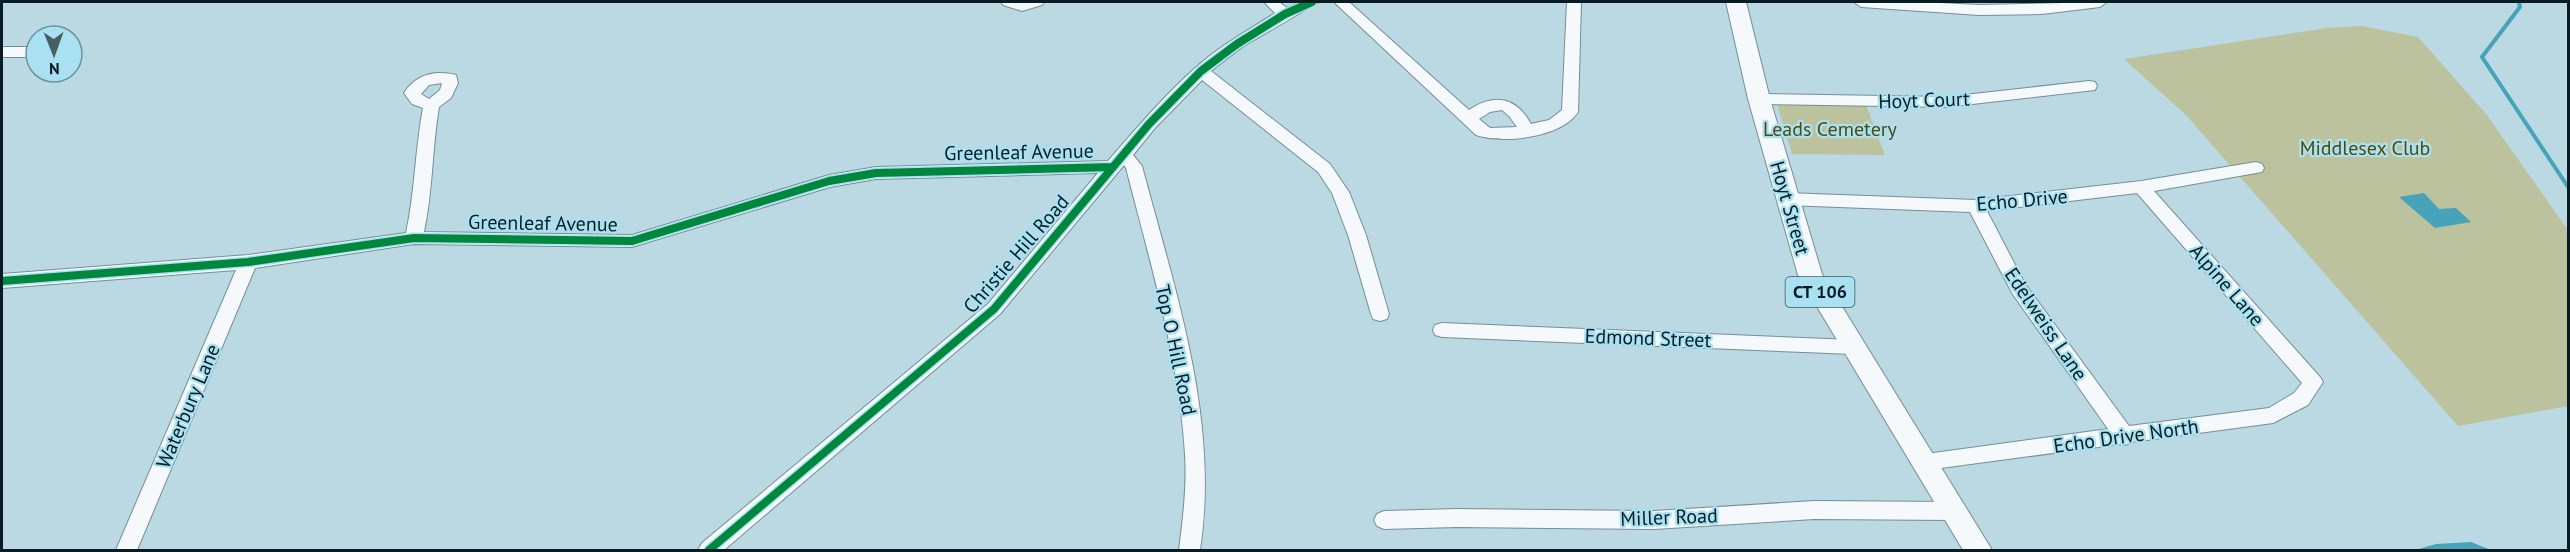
<svg xmlns="http://www.w3.org/2000/svg" width="2570" height="552" viewBox="0 0 2570 552" font-family="'PT Sans',sans-serif">
<style>
.green{fill:#bcc29e}
.water{fill:#46a3b9}
.lines{fill:none;stroke-linecap:round;stroke-linejoin:round}
.stream{stroke:#46a3b9;stroke-width:4}
.minor-casing{stroke:#768e95;stroke-width:2}
.major-casing{stroke:#768e95;stroke-width:2}
.minor{fill:#f5f9fb;fill-rule:evenodd}
.major{fill:#f5f9fb;fill-rule:evenodd}
.cycleway-casing{stroke:#aae1f2;stroke-width:11}
.cycleway{stroke:#00873e;stroke-width:8}
.labels{text-anchor:middle;stroke-width:4.5;stroke-linejoin:round;paint-order:stroke}
.shield{fill:#aae1f2;stroke:#385861;stroke-width:1.5}
.shield-label{font-size:18px;font-weight:bold;fill:#071d23}
.street-label{font-size:20px;fill:#071d23;stroke:#aae1f2}
.park-label{font-size:20px;fill:#524805;stroke:#aae1f2}
</style>
<rect width="100%" height="100%" fill="#bad9e2"/>
<path class="green" d="M2362 26 2418 37 2486 114 2568 230V406L2458 426 2186 115 2124 59 2327 28Z
M1777 104 1866 105 1885 155 1792 154Z"/>
<path class="water" d="M2424 193 2439 209 2456 208 2471 222 2435 228 2399 197Z
M2471 542 2491 550H2415L2436 544Z"/>
<g class="lines">
<path class="stream" d="M2519 2 2520 7 2482 57 2568 187"/>
<defs>
<path id="minor" d="M1001 2H1044L1042 5 1022 11 1003 5Z
M1264 2H1279L1287 8 1301 2H1319L1242 47 1211 71 1330 164 1349 192 1366 235 1389 314 1387 319 1380 321 1373 319 1371 314 1348 235 1332 193 1318 172 1202 80 1155 128 1133 155 1142 166C1175 291 1220 420 1200 550H1179C1183 518 1187 487 1185 454 1179 357 1150 262 1126 168L1124 165 1000 314 724 550H698L702 543 988 304 1098 173 876 179 830 187 632 247 414 244 255 268 137 550H116L236 270 2 288V274L248 255 406 233C415 192 415 150 423 108L412 104 404 93C416 74 435 70 456 75L458 83 451 98 439 107C432 148 433 190 424 232L632 235 829 175 876 167 1108 161C1136 129 1163 97 1194 69 1218 47 1248 30 1275 13ZM442 83 440 90 429 99 421 94 429 85Z
M1334 2H1349L1469 110C1495 92 1517 98 1531 124L1549 120 1562 110 1567 2H1581L1578 112C1561 138 1503 144 1476 135ZM1502 110 1509 116 1517 127 1490 128 1479 119 1490 112Z
M1854 2H1921L1979 5 2107 2 2100 7 2042 14 1979 15 1861 7Z
M2 47H36V57H2Z
M2089 81 2095 82 2097 86 2095 90 1946 107 1759 104 1753 103 1751 99 1753 95 1759 94 1946 97Z
M2256 162 2262 164 2264 168 2262 172 2154 191 2320 377 2323 382 2308 405 2273 423 2132 442 2125 445 2121 444 1926 470 1919 468 1916 462 1919 456 1926 454 2108 429 2012 293 1970 212 1786 205 1780 203 1777 199 1780 195 1786 193 1976 200 2141 181ZM2137 193 2302 383 2294 393 2269 408 2129 426 2025 284 1987 211Z
M1442 323 1853 340 1860 342 1862 347 1860 352 1853 354 1442 337 1435 335 1433 330 1435 325Z
M1814 501 1954 502 1961 505 1964 511 1961 517 1954 520 1814 519 1654 529 1457 527 1384 529 1377 526 1374 520 1377 514 1384 511 1457 509 1654 511Z"/>
<path id="major" d="M1726 2H1746L1770 99 1822 274 1992 550H1963L1798 275 1748 99Z"/>
</defs>
<use href="#minor" class="minor-casing"/>
<use href="#major" class="major-casing"/>
<use href="#minor" class="minor"/>
<use href="#major" class="major"/>
<defs>
<path id="cycleway" d="M2 281 248 262 414 238 632 241 829 181 876 173 1113 167
M709 550 994 309 1149 124 1201 71 1237 44 1285 14 1312 2"/>
</defs>
<use href="#cycleway" class="cycleway-casing"/>
<use href="#cycleway" class="cycleway"/>
</g>
<g class="labels">
<rect class="shield" x="1785.5" y="277" width="69" height="30" rx="4.5"/>
<g class="shield-label">
<text x="1820" y="298">CT 106</text>
</g>
<g class="street-label">
<text transform="translate(1924 100) rotate(-2)" y="7">Hoyt Court</text>
<text transform="translate(1019 152) rotate(-1)" y="7">Greenleaf Avenue</text>
<text transform="translate(2022 200) rotate(-5)" y="7">Echo Drive</text>
<text transform="translate(1790 208) rotate(74)" y="7">Hoyt Street</text>
<text transform="translate(543 223) rotate(1)" y="7">Greenleaf Avenue</text>
<text transform="translate(1016 254) rotate(-49)" y="7">Christie Hill Road</text>
<text transform="translate(2227 285) rotate(49)" y="7">Alpine Lane</text>
<text transform="translate(2046 324) rotate(56)" y="7">Edelweiss Lane</text>
<text transform="translate(1648 338) rotate(2)" y="7">Edmond Street</text>
<text transform="translate(1176 350) rotate(78)" y="7">Top O Hill Road</text>
<text transform="translate(188 406) rotate(-67)" y="7">Waterbury Lane</text>
<text transform="translate(2126 436) rotate(-8)" y="7">Echo Drive North</text>
<text transform="translate(1669 517) rotate(-2)" y="7">Miller Road</text>
</g>
<g class="park-label">
<text x="1830" y="136">Leads Cemetery</text>
<text x="2365" y="155">Middlesex Club</text>
</g>
</g>
<rect width="2570" height="552" fill="none" stroke="#071d23" stroke-width="6"/>
<g transform="translate(54 54) rotate(179)"><circle r="28" fill="#aae1f2" stroke="#69939f" stroke-width="1.5"/>
<path d="M0-4.5L10 22L0 15L-10 22Z" fill="#465f66"/>
<text y="-9" font-size="16" font-weight="bold" text-anchor="middle" fill="#071d23">N</text>
</g>
</svg>
